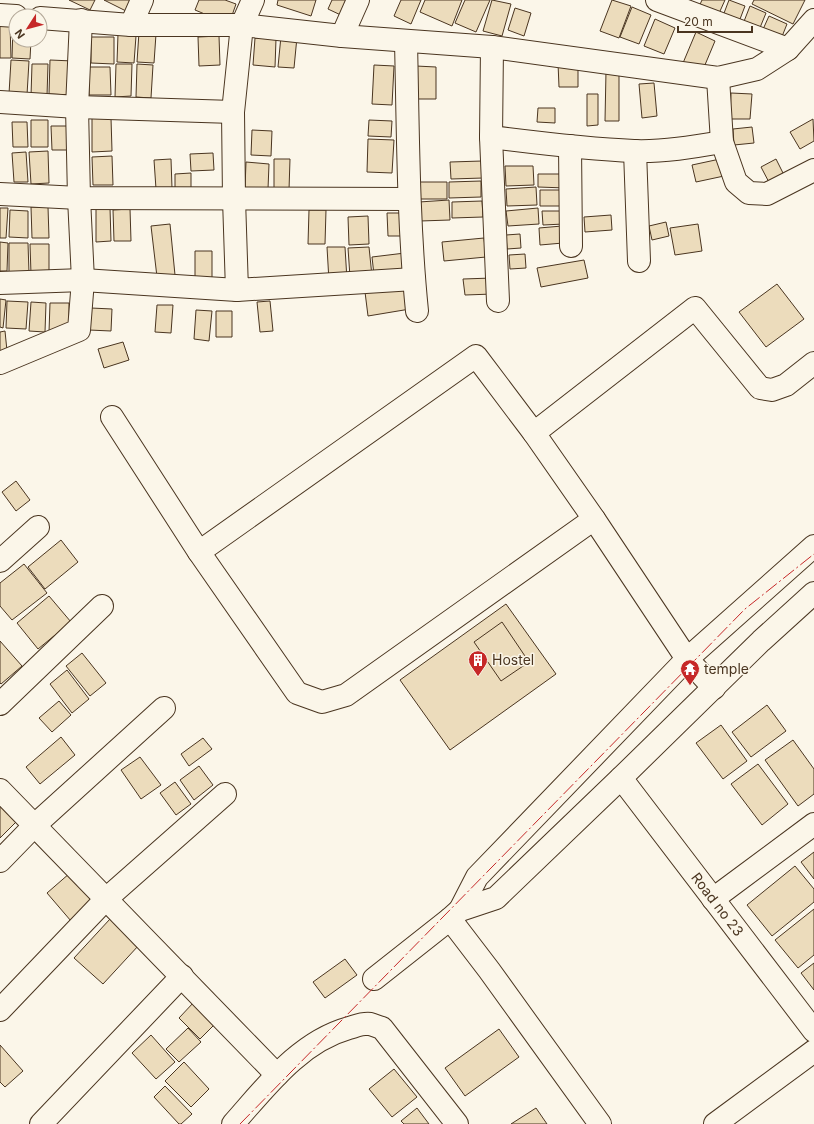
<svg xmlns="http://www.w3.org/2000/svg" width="814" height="1124" viewBox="0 0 814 1124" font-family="Inter,sans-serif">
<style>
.building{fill:#ecdcbc;stroke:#4a3520}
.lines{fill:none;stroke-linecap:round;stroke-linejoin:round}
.minor-casing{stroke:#4a3520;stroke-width:24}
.minor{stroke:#fbf6e9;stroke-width:22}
.power{stroke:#c62828;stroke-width:1;stroke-dasharray:14 3 2 3;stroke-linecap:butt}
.labels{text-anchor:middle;stroke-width:3;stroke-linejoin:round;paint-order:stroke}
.poi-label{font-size:14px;fill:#4a3520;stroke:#fbf6e9;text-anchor:start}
.street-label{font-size:14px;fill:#4a3520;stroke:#fbf6e9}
</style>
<rect width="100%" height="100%" fill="#fbf6e9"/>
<path class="building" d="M69 0H95L90 10Z
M104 0H134L128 12Z
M199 0H225L236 4 229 24 195 10Z
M278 0H316L311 16 277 5Z
M332 0H353L345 17 328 9Z
M401 0H421L411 24 394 16Z
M425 0H462L452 26 420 12Z
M465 0H490L476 32 455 23Z
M492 0 511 4 502 36 483 31Z
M612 0 631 6 619 38 600 31Z
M702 0H725L716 20 697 11Z
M729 0 745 6 737 27 721 21Z
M754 0H805L793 24 752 4Z
M750 6 766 13 757 35 741 29Z
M632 7 651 15 639 44 620 37Z
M515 8 531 13 524 36 508 30Z
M769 16 787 24 779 44 760 36Z
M655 19 675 28 664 54 644 46Z
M0 24H10L11 58H0Z
M13 26H16V40H31L30 59 12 58Z
M139 32 156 34 154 63 137 62Z
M696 32 715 41 702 72 683 63Z
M118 34 136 36 134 63 117 62Z
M219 36 220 65 199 66 198 37Z
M281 36 297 37 294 68 278 67Z
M91 37H114V64L91 63Z
M255 38 276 39 275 67 253 65Z
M11 60 29 61 27 95 9 94Z
M50 60 73 61 72 95 49 94Z
M558 63H578V87H559Z
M32 64H48L47 96H31Z
M116 64H132L131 96 115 97Z
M137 64 153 65 151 98 136 97Z
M374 65 394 66 392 105 372 104Z
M416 66 436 67V99H416Z
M89 67H110L111 95H89Z
M619 69V121H605L606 71Z
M654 83 657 116 642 118 639 84Z
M731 93 752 94 750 119H730Z
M587 94H598V125L587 126Z
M538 108H555V123L537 122Z
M92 118H111L112 151 92 152Z
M813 119 814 141 800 149 790 132Z
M31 120H48V147H31Z
M369 120 392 121 391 137 368 136Z
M12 122H27L28 147H13Z
M51 126H68V150H52Z
M752 127 754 143 734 145 733 129Z
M252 130 272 131 271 156 251 155Z
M368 139 394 140 392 173 367 172Z
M48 151 49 183 31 184 29 152Z
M26 152 28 182H14L12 153Z
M213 153 214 170 191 171 190 154Z
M112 156 113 185H93L92 157Z
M171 159 172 188 156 189 154 160Z
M274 159H290L289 190H274Z
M720 159 724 176 696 182 692 165Z
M776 159 787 181 772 188 761 167Z
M482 161 483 178 451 179 450 162Z
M246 162 269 164 268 189 245 188Z
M505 166H533L534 185 506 186Z
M191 173V188L175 189V174Z
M538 174H566V188L538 187Z
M481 181V197L449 198V182Z
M417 182H447V199H417Z
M536 187 537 205 507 206 506 189Z
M540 190H566V206H540Z
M449 200 450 220 420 221 419 202Z
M482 201 483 217 452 218V202Z
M31 207H48L49 238H32Z
M0 208H8L6 238H0Z
M110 208 111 241 96 242V209Z
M538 208 539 224 508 226 506 211Z
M130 209 131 241H114L113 210Z
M10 210 28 211V238L9 237Z
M309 210H326L325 244H308Z
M542 211H563L564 224 543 225Z
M387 213H403L404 236H388Z
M611 215 612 230 585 232 584 217Z
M368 216 369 244 349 245 348 217Z
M666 222 669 236 652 240 649 226Z
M170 224 175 275 157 277 151 226Z
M698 224 702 251 675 255 670 228Z
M562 226 563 243 540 245 539 228Z
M520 234 521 248 507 249 506 235Z
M484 238 486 257 444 261 442 242Z
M0 242 8 243 7 271H0Z
M9 243H28L29 273H9Z
M30 244H49V273L31 274Z
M327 247H345L347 280 329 281Z
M369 247 372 276 350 277 348 248Z
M195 251H212V279L195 280Z
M405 253 408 270 374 275 372 257Z
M525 254 526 268 510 269 509 255Z
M584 260 588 278 541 287 537 268Z
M492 278 493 294 465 295 463 279Z
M777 284 804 319 766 347 739 312Z
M406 285 410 309 368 316 365 292Z
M0 299 6 300 3 328 0 327Z
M7 301 28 302 26 329 6 328Z
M270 301 273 331 260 332 257 302Z
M31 302 46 303 45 332 29 331Z
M50 303H69V332H49Z
M157 305H173L171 333 155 332Z
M91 308 112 309 111 331 89 330Z
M196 310 212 311 209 341 194 339Z
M216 311H232V337H216Z
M5 331 7 351 0 352V332Z
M123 342 129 360 104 368 98 349Z
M16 481 30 500 16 511 2 492Z
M61 540 78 562 45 589 28 567Z
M24 564 47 593 12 620 0 606V583Z
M49 596 71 622 38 649 17 623Z
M506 604 556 674 450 750 400 680Z
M502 622 529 662 501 681 474 642Z
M0 641 22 666 1 684 0 683Z
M82 653 106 683 90 696 66 666Z
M67 670 89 699 72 713 50 684Z
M59 701 71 715 52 732 39 718Z
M767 705 786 731 751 757 732 732Z
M721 725 747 761 723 779 696 743Z
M61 737 75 755 40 784 26 767Z
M203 738 212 749 189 766 181 754Z
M793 740 814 769V794L798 806 765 760Z
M140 757 161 785 141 799 121 770Z
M758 764 788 804 762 825 731 784Z
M199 766 213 785 194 800 180 780Z
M175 782 191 804 176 815 160 793Z
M0 803 17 821 0 838Z
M814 852V879L801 862Z
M795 866 814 889V902L772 936 747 905Z
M70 873 95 900 71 921 47 893Z
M814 909V955L798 968 775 940Z
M110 919 139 945 103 984 74 958Z
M345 959 357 975 325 998 313 982Z
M814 963V990L801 973Z
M194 1002 216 1023 200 1039 179 1018Z
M188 1028 201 1042 179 1062 166 1049Z
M499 1029 519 1057 465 1096 445 1068Z
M151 1035 175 1062 156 1079 132 1053Z
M0 1045 23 1071 5 1087 0 1082Z
M184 1062 209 1089 191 1107 165 1081Z
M394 1069 417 1097 392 1117 369 1089Z
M165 1086 192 1114 181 1124H179L154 1097Z
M417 1108 429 1124H404L401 1121Z
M536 1108 547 1124H511Z"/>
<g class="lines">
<defs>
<g id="minor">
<path d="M253 0 242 25 233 112 234 199 237 290 414 279"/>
<path d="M657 0 788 49"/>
<path d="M0 15 16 16"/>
<path d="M40 18 131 25H242L342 36 492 47 718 78 757 69 788 49 814 20"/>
<path d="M131 25 142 0"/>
<path d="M342 36 358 0"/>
<path d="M406 41C408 131 408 222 417 311"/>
<path d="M492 47 491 137 498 301"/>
<path d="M718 78 722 142 736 182 749 193 767 194 814 170"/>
<path d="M0 102 77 107 233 112"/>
<path d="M491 137C538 143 586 149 634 151 663 152 693 147 722 142"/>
<path d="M570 146 571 246"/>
<path d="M635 151 639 261"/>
<path d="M0 194 79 198 409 199"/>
<path d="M0 283 83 280 237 290"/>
<path d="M0 363 79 330 83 280 79 198 77 107 81 20"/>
<path d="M112 417 199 552 297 693 322 702 346 695 594 519"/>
<path d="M534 433 695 308 760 388 772 390 786 385 814 363"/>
<path d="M199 552 476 356 534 433 594 519 687 659 714 688"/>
<path d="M0 561 38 527"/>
<path d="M0 704 102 606"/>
<path id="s1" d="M621 778 814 1031"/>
<path d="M0 790 277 1075"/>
<path d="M0 861 35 825 164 708"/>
<path d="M713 899 814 824"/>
<path d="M460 910 477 877 687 659 814 546"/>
<path d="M374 979 450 919"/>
<path d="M0 1010 106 899 225 794"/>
<path d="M41 1124 182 976"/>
<path d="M233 1124C266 1087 299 1042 349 1028 356 1026 363 1023 370 1024 374 1025 378 1027 382 1028L457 1124"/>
<path d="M600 1124 489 970 450 919 460 910 496 898 621 778 761 641 814 593"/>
<path d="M715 1124 814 1051"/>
</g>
</defs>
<use href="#minor" class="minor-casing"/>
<use href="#minor" class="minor"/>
<path class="power" d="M240 1124 745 609 814 554"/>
</g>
<defs>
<symbol id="building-pin" viewBox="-11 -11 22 30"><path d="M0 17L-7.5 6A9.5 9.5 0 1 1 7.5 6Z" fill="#c62828" stroke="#fbf6e9"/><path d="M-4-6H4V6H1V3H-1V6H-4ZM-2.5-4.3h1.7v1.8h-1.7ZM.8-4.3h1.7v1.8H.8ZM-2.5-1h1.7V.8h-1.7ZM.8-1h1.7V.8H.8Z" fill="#fff"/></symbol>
<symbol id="temple-pin" viewBox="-11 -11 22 30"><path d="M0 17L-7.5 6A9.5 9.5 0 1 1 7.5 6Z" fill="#c62828" stroke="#fbf6e9"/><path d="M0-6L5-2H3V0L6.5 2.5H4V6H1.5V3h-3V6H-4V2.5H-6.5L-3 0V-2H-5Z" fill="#fff"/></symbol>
</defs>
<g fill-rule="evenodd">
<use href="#building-pin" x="467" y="649" width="22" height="30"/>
<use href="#temple-pin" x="679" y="658" width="22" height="30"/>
</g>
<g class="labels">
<g class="poi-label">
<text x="492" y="665">Hostel</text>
<text x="704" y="674">temple</text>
</g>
<g class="street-label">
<text dy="5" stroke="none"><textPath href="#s1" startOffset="159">Road no 23</textPath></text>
</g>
</g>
<g transform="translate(28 28) rotate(234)"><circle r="19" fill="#fbf6e9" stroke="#b4a999"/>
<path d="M0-3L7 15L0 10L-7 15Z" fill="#c62828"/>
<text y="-6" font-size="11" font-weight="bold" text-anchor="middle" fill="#4a3520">N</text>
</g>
<path d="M678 26v6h74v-6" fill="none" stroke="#4a3520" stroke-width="2"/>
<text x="684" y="26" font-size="12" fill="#4a3520" stroke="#fbf6e9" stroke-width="3" paint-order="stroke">20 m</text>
</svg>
